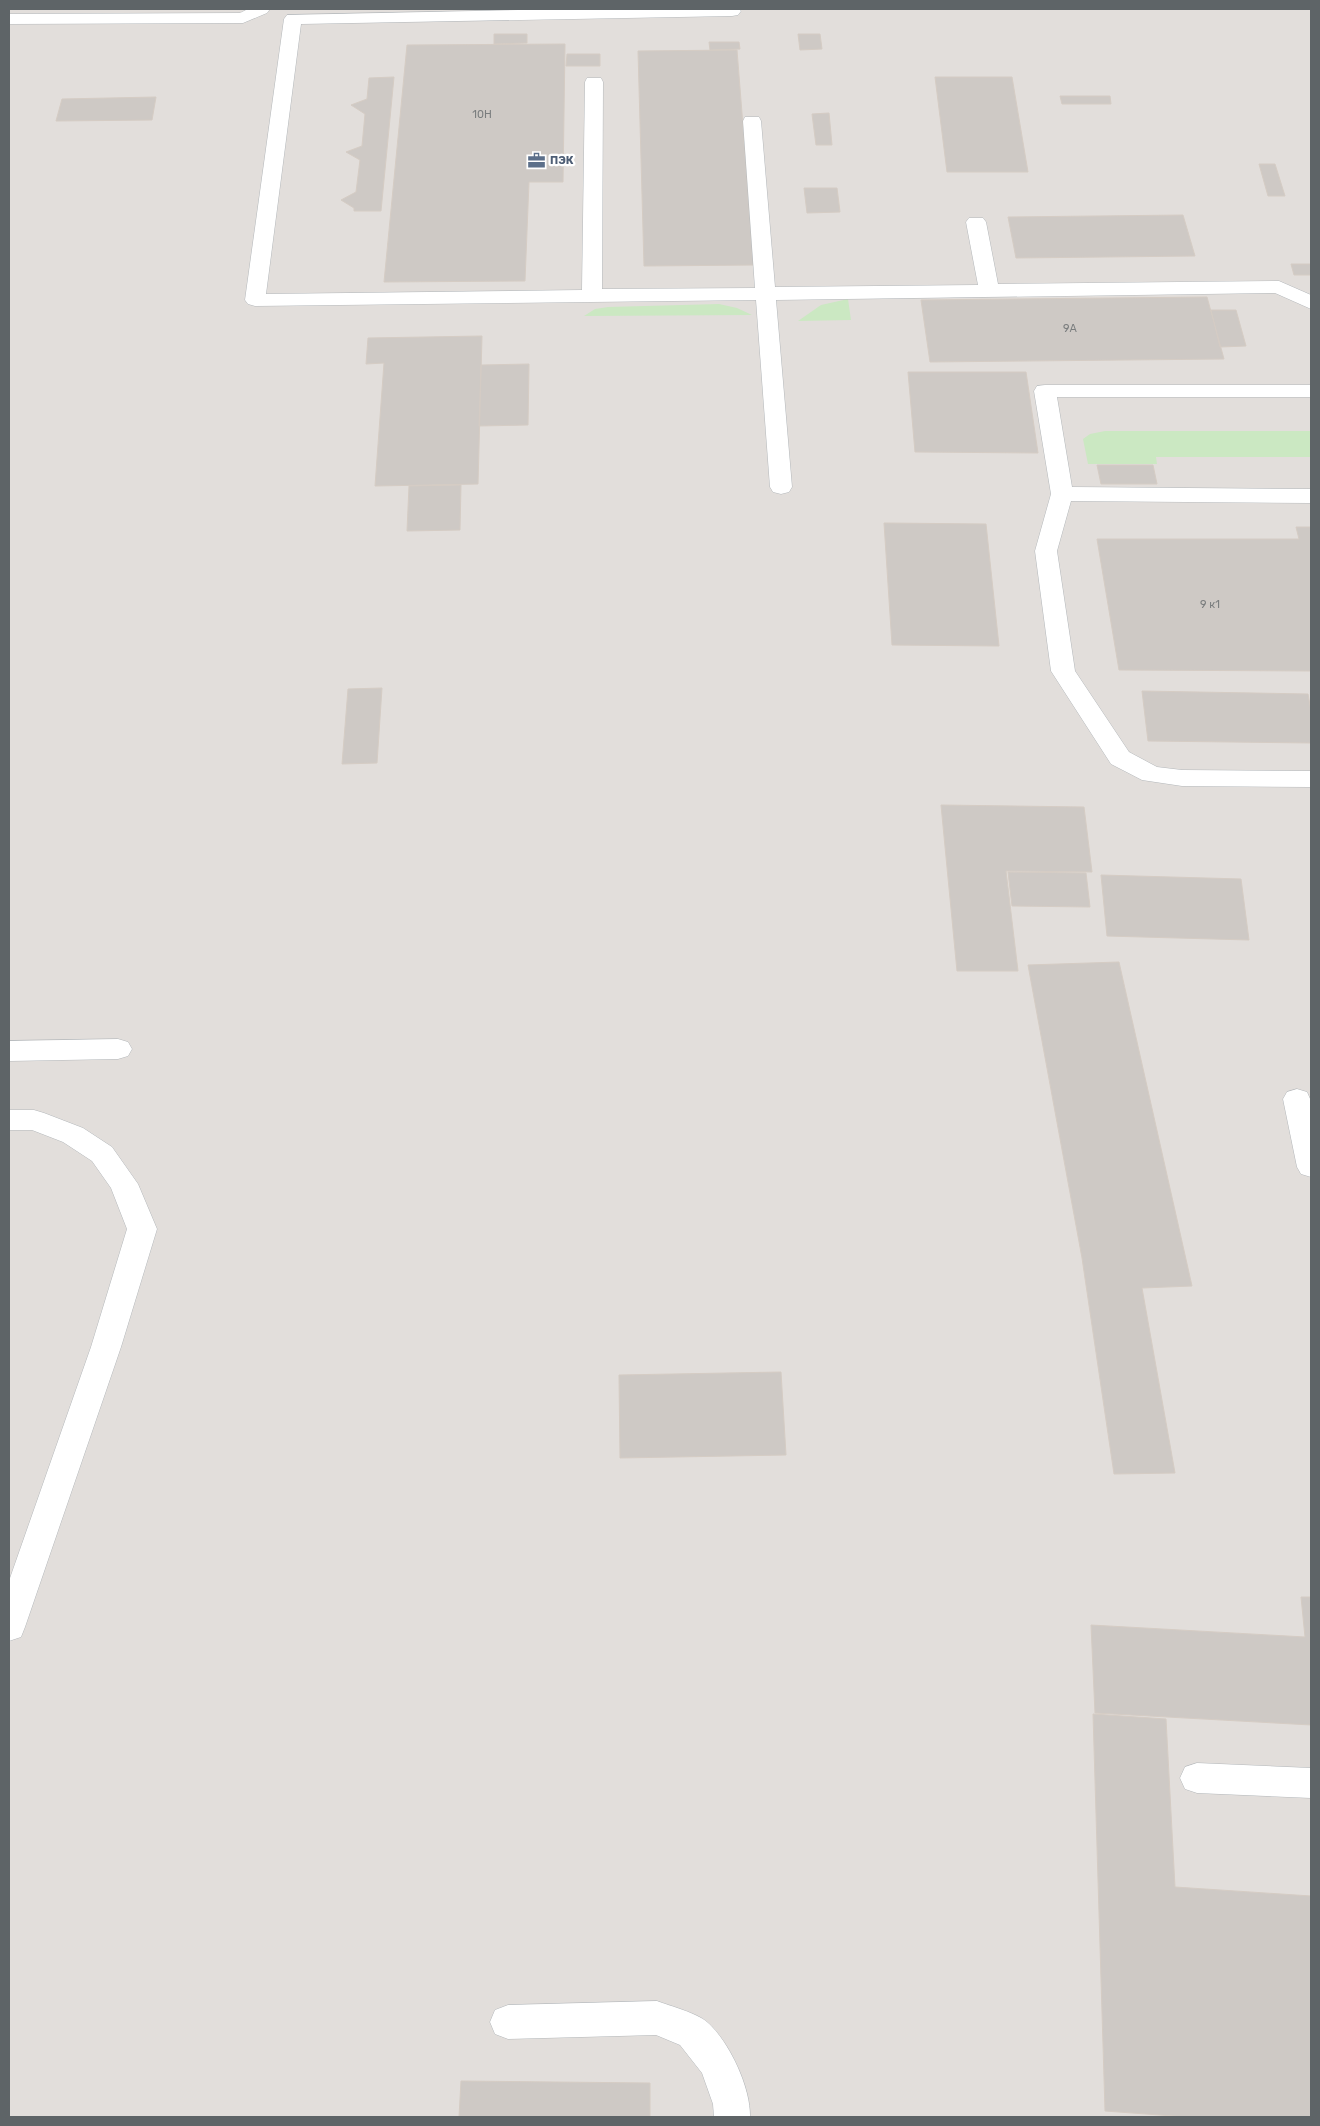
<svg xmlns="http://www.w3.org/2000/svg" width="1320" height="2126" viewBox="0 0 1320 2126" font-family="Rubik,sans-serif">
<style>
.industrial{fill:#e2dedb}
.green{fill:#cbe8c2}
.building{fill:#cec9c5;stroke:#d5ccc4}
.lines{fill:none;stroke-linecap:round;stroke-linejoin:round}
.minor-casing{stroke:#b4b8bb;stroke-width:1}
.minor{fill:#fff;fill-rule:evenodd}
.labels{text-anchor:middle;stroke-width:4.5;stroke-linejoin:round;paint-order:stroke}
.number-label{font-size:11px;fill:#7a7d7e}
.far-service-label{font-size:11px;font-weight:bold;fill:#4e5e75;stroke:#fff;text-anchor:start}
</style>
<rect width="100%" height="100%" fill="#f0ece6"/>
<path class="industrial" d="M9 9H1311V2117H9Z"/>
<path class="green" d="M848 299 851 320 798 321 821 305Z
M719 304 737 308 752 315 584 316 595 309 608 307Z
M1105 431H1311V457H1156L1157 464H1088L1083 439 1090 434Z"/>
<path class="building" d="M494 34H527V43L494 44Z
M798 34H820L822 49 800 50Z
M709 42H739L740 49 710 50Z
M565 44 563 182H529L525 281 384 282 407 45Z
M737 50 754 265 644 266 638 51Z
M567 54H600V66H566Z
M394 77 381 211H354V208L341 200 356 192 360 160 346 152 362 146 365 114 351 105 367 99 369 78Z
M935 77H1012L1028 172H947Z
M1060 96H1110L1111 104H1062Z
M156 97 152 120 56 121 62 99Z
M829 113 832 145H816L812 114Z
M1259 164H1275L1285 196H1268Z
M804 188H837L840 212 807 213Z
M1183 215 1195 256 1016 258 1008 217Z
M1291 264H1311V275H1294Z
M1207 297 1224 359 930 362 921 300Z
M1211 310H1236L1246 346 1220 347Z
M482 336 478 484 375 486 384 363 366 364 368 338Z
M529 364 528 425 479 426 481 365Z
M908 372H1026L1038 453 915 452Z
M1097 465H1153L1157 484H1101Z
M461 485 460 530 407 531 409 486Z
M884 523 986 524 999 646 892 645Z
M1296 527H1311V671L1119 670 1097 539H1299Z
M382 688 377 763 342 764 348 689Z
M1142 691 1308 694 1311 711V743L1148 741Z
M941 805 1084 807 1092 872 1006 871 1018 971H957Z
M1008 872 1086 873 1090 907 1012 906Z
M1101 875 1241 879 1249 940 1107 936Z
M1119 962 1192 1286 1142 1288 1175 1473 1114 1474 1082 1258 1028 965Z
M781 1372 786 1455 620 1458 619 1375Z
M1301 1597H1311V1725L1095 1713 1091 1625 1305 1637Z
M1093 1714 1166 1719 1175 1887 1311 1896V2117H1187L1105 2111Z
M461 2081 650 2083V2117H459Z"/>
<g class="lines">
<defs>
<path id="minor" d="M248 9H270L267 13 243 23 9 24V14L240 13Z
M562 9H739L741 11 738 15 732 16 301 24 266 294 582 290 585 82 587 78H601L603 82 602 289 755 288 743 121 745 117H759L761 121 775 287 978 285 966 222 969 218H983L986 222 998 284 1279 281 1311 295V309L1275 293 776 300 792 487 789 492 781 494 773 492 770 487 756 300 255 306 248 304 245 300 284 19 287 15Z
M1045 385H1311V397H1057L1072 487 1311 489V503L1071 501 1057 551 1075 671 1129 752 1157 767 1182 770 1311 771V787L1182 786 1142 780 1111 764 1051 671 1035 551 1051 494 1034 391 1037 386Z
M118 1039 128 1042 132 1049 128 1056 118 1059 9 1061V1041Z
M1297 1089 1307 1092 1311 1101V1177L1301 1174 1297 1167 1283 1099 1287 1092Z
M9 1110H34L44 1113 83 1128 112 1147 138 1184 157 1229 121 1347 25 1627 21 1637 9 1641V1581L91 1347 127 1229 111 1188 92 1161 63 1142 32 1130H9Z
M1197 1763 1311 1768V1798L1197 1793 1185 1789 1180 1778 1185 1767Z
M657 2001C670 2006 697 2013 707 2022 729 2041 751 2088 750 2117H714L713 2104 702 2073 680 2045 656 2035 508 2039 495 2034 490 2022 495 2010 508 2005Z"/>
</defs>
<use href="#minor" class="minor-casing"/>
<use href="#minor" class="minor"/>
</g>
<defs>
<symbol id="office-bare" viewBox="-9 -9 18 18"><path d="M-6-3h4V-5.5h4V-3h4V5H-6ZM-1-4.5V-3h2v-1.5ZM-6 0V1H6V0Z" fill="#5c6f8a" stroke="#fff" stroke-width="2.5" paint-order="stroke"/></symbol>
</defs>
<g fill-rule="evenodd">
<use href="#office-bare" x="524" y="148" width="25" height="25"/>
</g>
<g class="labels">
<g class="number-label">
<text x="482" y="118">10Н</text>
<text x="1070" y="332">9А</text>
<text x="1210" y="608">9 к1</text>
</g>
<g class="far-service-label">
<text x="550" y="164">ПЭК</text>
</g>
</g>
<rect width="1320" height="2126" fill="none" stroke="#5e6467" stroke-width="20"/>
</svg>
